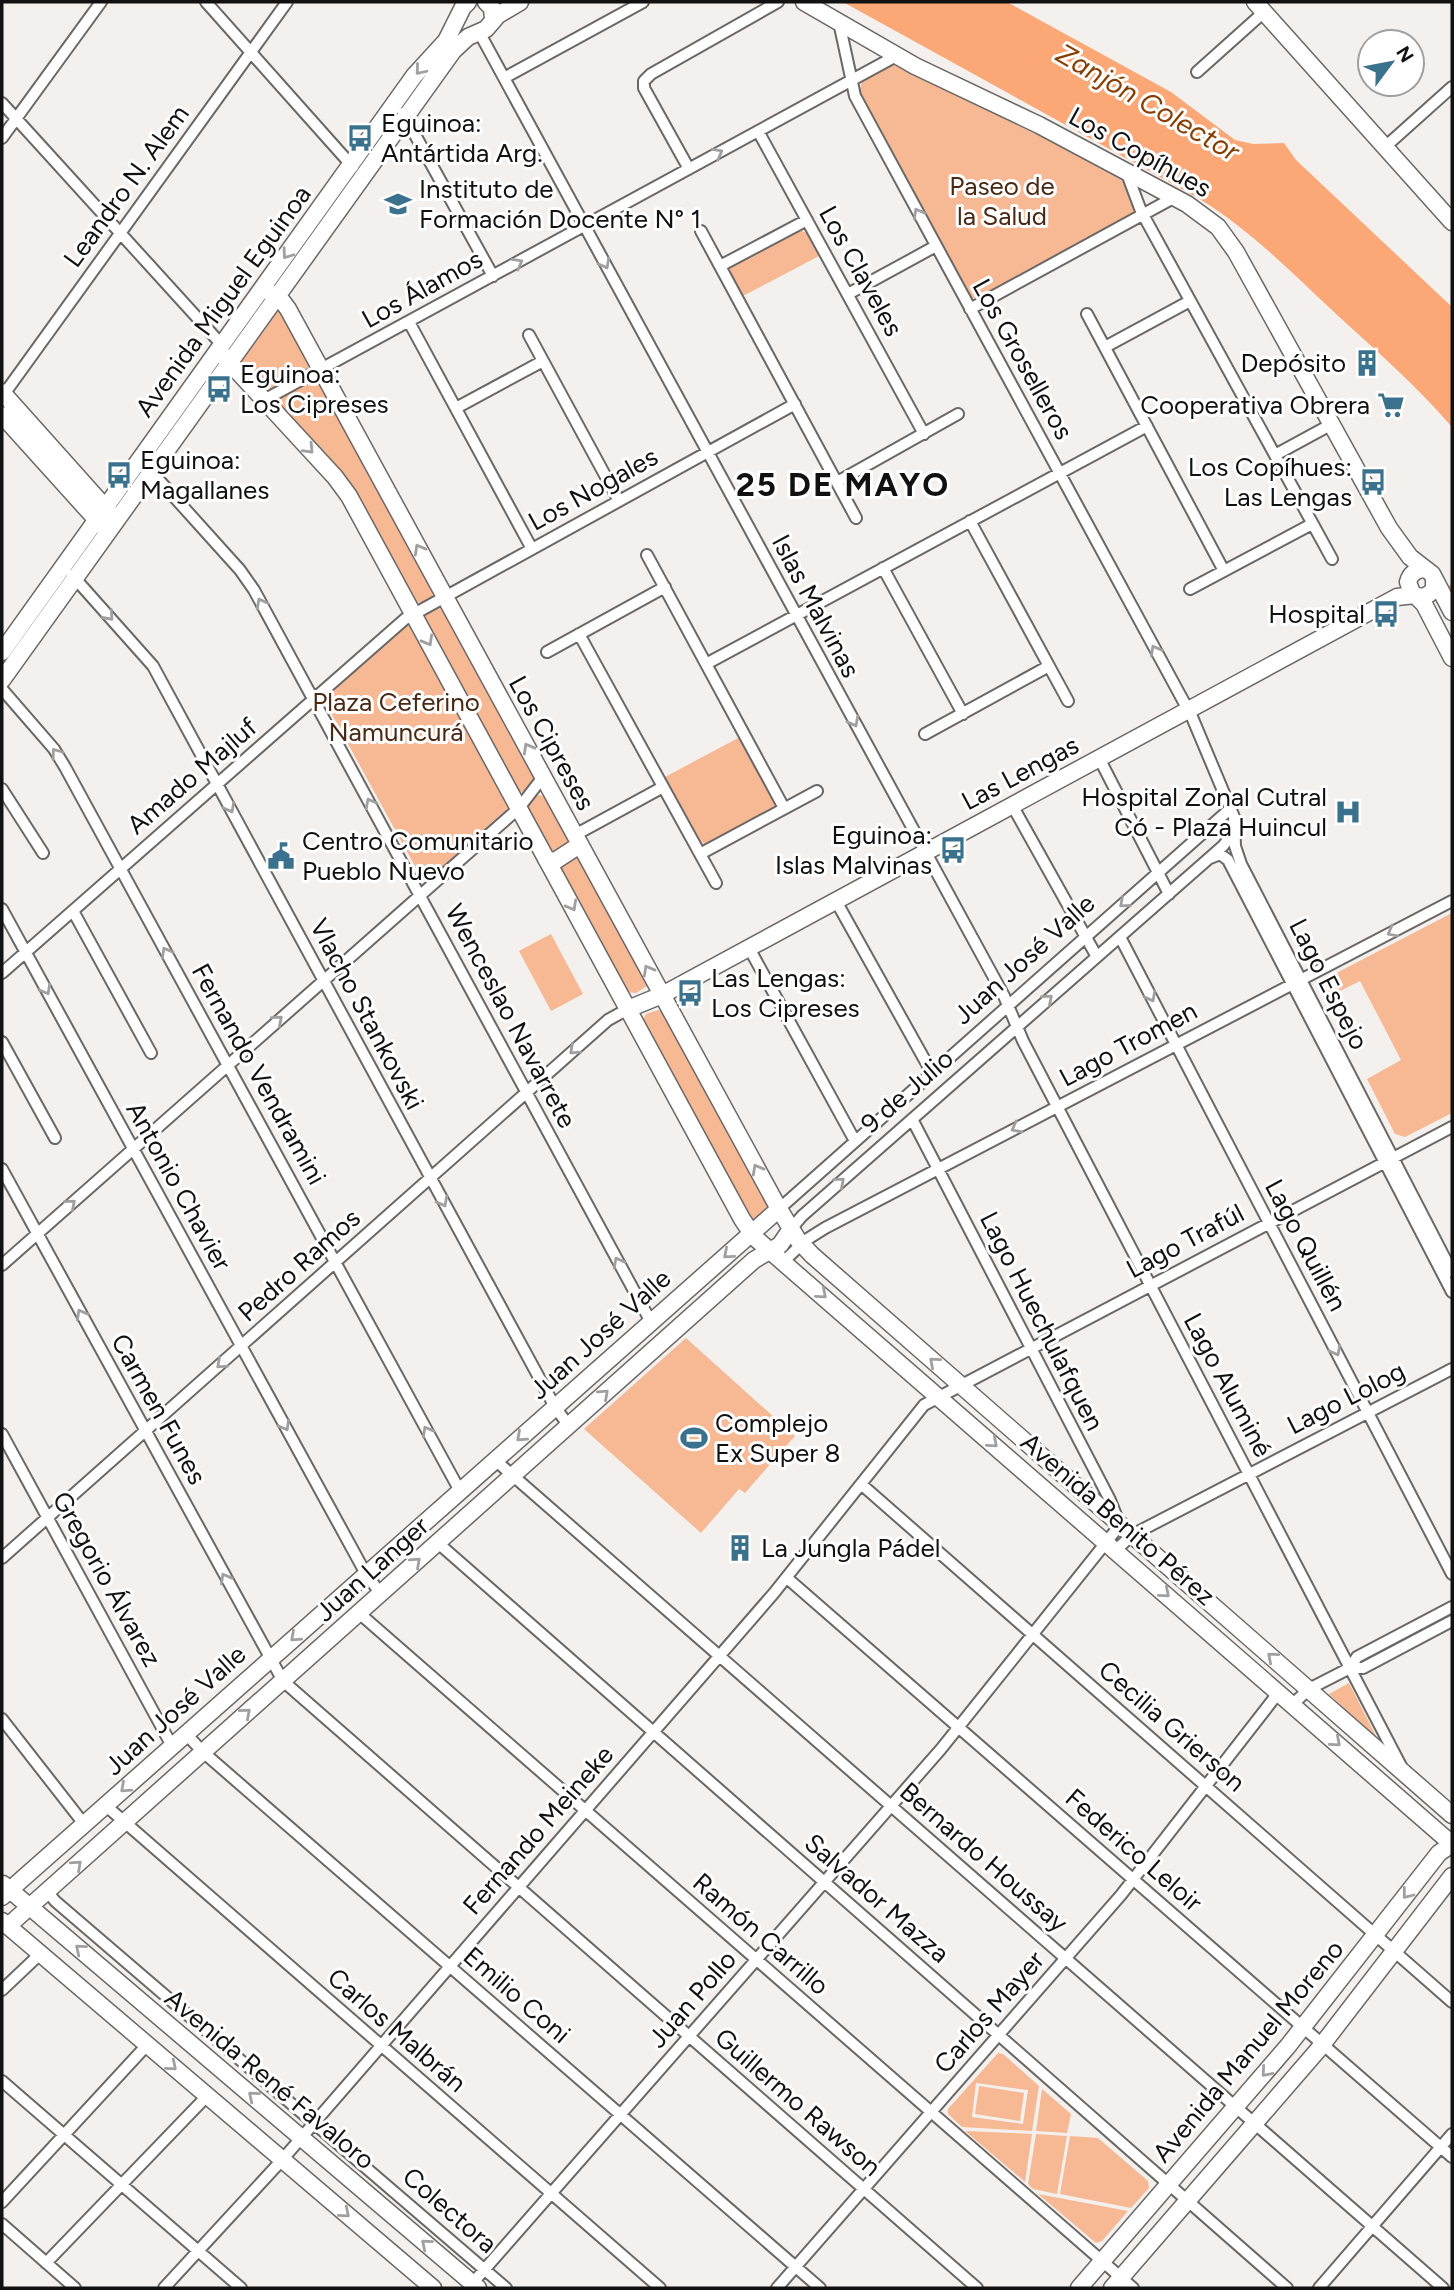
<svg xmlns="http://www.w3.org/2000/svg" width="1454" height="2290" viewBox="0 0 1454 2290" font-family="Figtree,sans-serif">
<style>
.green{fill:#f7b894;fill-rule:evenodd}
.water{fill:#fba776}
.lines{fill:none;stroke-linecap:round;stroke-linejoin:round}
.stream{stroke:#fba776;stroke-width:3.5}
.street-casing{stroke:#6a6866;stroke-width:14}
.secondary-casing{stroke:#6a6866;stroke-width:19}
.street{stroke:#fff;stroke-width:10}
.secondary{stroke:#fff;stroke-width:16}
.oneway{stroke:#a0a0a0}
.labels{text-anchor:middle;stroke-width:6;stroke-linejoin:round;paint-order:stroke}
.poi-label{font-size:26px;fill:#121111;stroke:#fff;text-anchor:start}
.street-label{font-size:26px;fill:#121111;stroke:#fff}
.park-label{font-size:26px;fill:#4a2914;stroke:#fff}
.water-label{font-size:28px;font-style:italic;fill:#883e01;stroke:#fff}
.district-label{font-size:33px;font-weight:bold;letter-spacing:2px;fill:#121111;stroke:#fff}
</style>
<rect width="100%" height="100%" fill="#f3f0ee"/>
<path class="green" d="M894 65 1114 172C1124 180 1134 200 1134 213L981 298H971L859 93 862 81 887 66Z
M800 230 807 233 819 256 741 297 730 274V267Z
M280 308 311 363 306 371 268 391 240 365 238 358 273 309Z
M316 377 320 380 434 590 432 597 423 603 415 602 278 405V398Z
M435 607 445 610 536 778C531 786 527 796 516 790L423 619 425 612Z
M408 625 411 626 509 807 426 882 422 879 324 700 404 626Z
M740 737 775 802V806L709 844H704L699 840 665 777Z
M540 795 546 797 572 843 552 855 526 805 534 797Z
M577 852 648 983 647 986 636 993 627 992 555 864Z
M1452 913V1113L1405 1137 1395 1134 1367 1079 1401 1060 1360 981 1324 999 1320 991 1321 981Z
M551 934 583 994 551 1011 519 951Z
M658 1010 663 1012 770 1207 754 1222 751 1221 642 1022 646 1014Z
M686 1338 795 1436 745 1493 739 1489 701 1533 584 1429Z
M1349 1683 1378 1740 1329 1694Z
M998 2053 1003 2054 1039 2086 1032 2131 962 2127 948 2114V2109ZM976 2083 1028 2090 1023 2124 972 2117Z
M979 2086 1024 2093 1020 2121 975 2114Z
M1042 2089 1071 2114 1067 2133 1036 2131Z
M965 2131 1032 2134 1025 2182Z
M1036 2134 1067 2136 1057 2194 1033 2189 1028 2184Z
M1070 2136 1098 2138 1148 2181 1149 2188 1131 2208 1060 2194Z
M1038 2194 1128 2211 1102 2241 1096 2243Z"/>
<path class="water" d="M843 2H1007L1171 92 1235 140 1253 144 1284 143 1296 160 1452 307V427C1416 385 1374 349 1333 311 1290 271 1249 229 1198 198Z"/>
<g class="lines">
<path class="stream" d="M1450 587 1452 586"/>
<defs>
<path id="street" d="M206 2 353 167
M839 22 855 96 1192 717 1234 817 1235 846 1241 864 1452 1272
M479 32 1004 996 1023 1041 1401 1766
M1197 72 1264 12
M504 78 643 2
M2 103 222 345
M403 113 493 276
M758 131 924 434
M2 138 101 2
M1385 147 1452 87
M689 169 644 88V81L651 74 778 2
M1126 171 1141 211 1332 559
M701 231 856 518
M720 266 807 220
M848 294 936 246
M970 309 1175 197
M1087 314 1224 571
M409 322 532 549
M529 335 619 501
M1105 347 1190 301
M2 397 287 2
M264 400 896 56
M456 408 543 361
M1275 455 1332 424
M140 459 240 570 254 590 651 1322
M837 482 958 414
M970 521 1068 701
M647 555 784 808
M883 568 963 714
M72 575 153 666 555 1407 569 1426
M1190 589 1312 524
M579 634 716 883
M547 652 665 587
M706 664 1147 426
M2 689 54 749 65 767 460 1491
M925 734 1049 666
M1099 758 1169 894
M2 789 43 853
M1012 805 1097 957
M575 835 663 787
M700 854 817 791
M1210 858 1220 854 1228 860 1452 1292
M836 901 932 1073
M2 909 366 1574 381 1594
M73 911 151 1053
M1120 937 1452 1574
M749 948 855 1141
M2 973 405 619 795 404
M2 1042 55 1138
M2 1169 283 1681 977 2288
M779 1209 1230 809
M791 1229 802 1216 1223 846 1234 832
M784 1261 806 1240 825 1228 1452 901
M2 1265 519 808 543 777
M2 1434 172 1746
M495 1460 1443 2288
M861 1484 1452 2002
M438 1543 1287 2288
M1116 1550 1132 1535 1452 1369
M2 1558 608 1020 628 1009
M787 1578 1452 2157
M359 1613 1133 2288
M1350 1668 1357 1657 1452 1607
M1293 1704 1309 1689 1350 1668H1363L1452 1621
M2 1719 84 1824
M186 1734 203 1752 820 2288
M105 1805 660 2288
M47 1891 55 1901 506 2288
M2 1990 40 1954
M2 2081 241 2288
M2 2202 147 2045
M2 2224 75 2288
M46 2263 207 2096
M470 2286 941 1749 1120 1525 1110 1500 912 1119
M164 2288 282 2160 774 1593 924 1405 1452 1127
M777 2288 1121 1895 1279 1692
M1319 2288 1452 2134"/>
<path id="secondary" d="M486 2 492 8 493 19
M804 2 915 66 1039 125 1187 204 1218 227 1236 252 1389 528 1410 557 1432 574 1452 612
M1255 2 1452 222
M263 288 282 301 288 309 779 1209 798 1240 812 1255 1452 1815
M218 350 335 477 349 496 742 1219 754 1237 1452 1844
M2 392 112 515
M2 415 103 527
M1425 569C1416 569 1410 574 1408 582L1412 593C1420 599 1428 597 1434 589V578
M1416 596 1424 604 1452 658
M2 652 414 76 446 41 463 7 468 2
M2 680 453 51 468 37 486 29 498 15 520 2
M546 859 555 861 578 846V841
M628 1009 662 995 1397 597 1415 595
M3 1884 478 2288
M2 1897 779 1209
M2 1921 433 2288
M8 1926 754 1260 780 1245 791 1229
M1079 2288 1288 2046 1439 1853 1452 1844
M1112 2288 1318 2050 1452 1876"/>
</defs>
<use href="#street" class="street-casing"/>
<use href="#secondary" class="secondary-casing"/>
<use href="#street" class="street"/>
<use href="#secondary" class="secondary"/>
</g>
<defs><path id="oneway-chevron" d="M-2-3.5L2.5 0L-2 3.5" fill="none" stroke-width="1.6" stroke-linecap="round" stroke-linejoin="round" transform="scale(1.75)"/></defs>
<g class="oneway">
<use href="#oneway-chevron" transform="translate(420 70) rotate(130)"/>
<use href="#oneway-chevron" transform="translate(718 153) rotate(-29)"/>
<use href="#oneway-chevron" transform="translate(918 213) rotate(-119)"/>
<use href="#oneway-chevron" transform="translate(287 254) rotate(126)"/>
<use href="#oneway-chevron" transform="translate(518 263) rotate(-29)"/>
<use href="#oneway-chevron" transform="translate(605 264) rotate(62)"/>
<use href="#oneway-chevron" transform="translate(309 449) rotate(47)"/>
<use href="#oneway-chevron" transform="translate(419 549) rotate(-119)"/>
<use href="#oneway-chevron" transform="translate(261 603) rotate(-118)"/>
<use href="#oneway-chevron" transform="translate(109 616) rotate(48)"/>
<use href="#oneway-chevron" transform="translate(428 641) rotate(61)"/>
<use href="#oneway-chevron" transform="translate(1155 650) rotate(-119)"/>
<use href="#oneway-chevron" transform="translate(854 722) rotate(62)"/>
<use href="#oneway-chevron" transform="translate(528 748) rotate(-119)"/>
<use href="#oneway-chevron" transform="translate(56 753) rotate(-126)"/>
<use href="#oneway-chevron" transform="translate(370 803) rotate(-118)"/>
<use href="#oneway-chevron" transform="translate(230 808) rotate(62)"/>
<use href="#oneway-chevron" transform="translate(1124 903) rotate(139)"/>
<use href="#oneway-chevron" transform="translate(572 906) rotate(61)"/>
<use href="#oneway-chevron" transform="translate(1392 932) rotate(152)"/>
<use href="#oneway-chevron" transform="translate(166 952) rotate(-119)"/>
<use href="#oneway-chevron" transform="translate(648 970) rotate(-119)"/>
<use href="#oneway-chevron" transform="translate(46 990) rotate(61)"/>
<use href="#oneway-chevron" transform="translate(1151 997) rotate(62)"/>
<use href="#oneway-chevron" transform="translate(1048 999) rotate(-41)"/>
<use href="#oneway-chevron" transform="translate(278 1020) rotate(-41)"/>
<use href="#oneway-chevron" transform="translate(574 1050) rotate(138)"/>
<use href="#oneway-chevron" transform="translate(1016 1128) rotate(152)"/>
<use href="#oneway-chevron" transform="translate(757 1169) rotate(-119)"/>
<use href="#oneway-chevron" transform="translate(840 1182) rotate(-41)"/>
<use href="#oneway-chevron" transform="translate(443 1202) rotate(62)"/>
<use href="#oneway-chevron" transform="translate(71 1204) rotate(-41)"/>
<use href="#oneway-chevron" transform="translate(728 1254) rotate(139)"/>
<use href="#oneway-chevron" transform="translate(618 1262) rotate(-118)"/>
<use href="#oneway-chevron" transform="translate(822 1294) rotate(41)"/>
<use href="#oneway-chevron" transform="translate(81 1314) rotate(-119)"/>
<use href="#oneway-chevron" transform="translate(1336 1351) rotate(62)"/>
<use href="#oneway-chevron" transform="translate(934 1362) rotate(-139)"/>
<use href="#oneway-chevron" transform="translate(221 1364) rotate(138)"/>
<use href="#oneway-chevron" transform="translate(604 1394) rotate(-42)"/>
<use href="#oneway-chevron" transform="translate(285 1426) rotate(61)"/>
<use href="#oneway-chevron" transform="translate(427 1431) rotate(-119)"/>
<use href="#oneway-chevron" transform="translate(521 1437) rotate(138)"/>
<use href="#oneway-chevron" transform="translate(993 1443) rotate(41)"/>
<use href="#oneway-chevron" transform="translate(416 1562) rotate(-42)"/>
<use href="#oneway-chevron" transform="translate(225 1578) rotate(-119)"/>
<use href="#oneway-chevron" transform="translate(1165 1593) rotate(41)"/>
<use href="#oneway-chevron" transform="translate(295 1637) rotate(138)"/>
<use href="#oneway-chevron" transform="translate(1272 1657) rotate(-139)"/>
<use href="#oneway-chevron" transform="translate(246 1713) rotate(-41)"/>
<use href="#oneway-chevron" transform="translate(1336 1742) rotate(41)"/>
<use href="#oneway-chevron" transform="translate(125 1788) rotate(138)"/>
<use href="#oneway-chevron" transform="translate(77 1865) rotate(-42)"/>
<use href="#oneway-chevron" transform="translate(1407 1894) rotate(128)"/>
<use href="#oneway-chevron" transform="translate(80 1949) rotate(-140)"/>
<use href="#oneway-chevron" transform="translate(172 2066) rotate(40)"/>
<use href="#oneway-chevron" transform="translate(1266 2072) rotate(131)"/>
<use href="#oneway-chevron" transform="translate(253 2096) rotate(-140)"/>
<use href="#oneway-chevron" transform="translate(345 2213) rotate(40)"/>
<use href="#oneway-chevron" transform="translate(426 2244) rotate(-140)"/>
</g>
<defs>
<symbol id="bus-bare" viewBox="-9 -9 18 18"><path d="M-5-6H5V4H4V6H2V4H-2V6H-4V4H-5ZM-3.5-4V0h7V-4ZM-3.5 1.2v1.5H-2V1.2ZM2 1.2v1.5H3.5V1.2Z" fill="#3a728d" stroke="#fff" stroke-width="2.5" paint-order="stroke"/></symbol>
<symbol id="university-bare" viewBox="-9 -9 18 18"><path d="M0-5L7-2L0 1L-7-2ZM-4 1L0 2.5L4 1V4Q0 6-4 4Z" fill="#3a728d" stroke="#fff" stroke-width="2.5" paint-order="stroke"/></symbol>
<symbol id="building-bare" viewBox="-9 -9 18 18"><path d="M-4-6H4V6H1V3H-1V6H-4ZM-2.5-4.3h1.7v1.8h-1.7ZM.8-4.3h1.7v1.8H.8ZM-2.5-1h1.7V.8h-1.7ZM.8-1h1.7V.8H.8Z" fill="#3a728d" stroke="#fff" stroke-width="2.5" paint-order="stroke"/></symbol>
<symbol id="supermarket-bare" viewBox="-9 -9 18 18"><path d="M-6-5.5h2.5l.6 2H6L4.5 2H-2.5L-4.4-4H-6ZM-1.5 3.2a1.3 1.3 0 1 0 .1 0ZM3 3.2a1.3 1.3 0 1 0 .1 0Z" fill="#3a728d" stroke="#fff" stroke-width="2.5" paint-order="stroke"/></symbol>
<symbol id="hospital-bare" viewBox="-9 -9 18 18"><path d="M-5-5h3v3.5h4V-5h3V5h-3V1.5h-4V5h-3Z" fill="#3a728d" stroke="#fff" stroke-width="2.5" paint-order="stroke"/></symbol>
<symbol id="civic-bare" viewBox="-9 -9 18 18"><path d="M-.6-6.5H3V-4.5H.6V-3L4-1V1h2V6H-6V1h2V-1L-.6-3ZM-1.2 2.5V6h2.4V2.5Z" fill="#3a728d" stroke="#fff" stroke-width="2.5" paint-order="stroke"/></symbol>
<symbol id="stadium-bare" viewBox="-9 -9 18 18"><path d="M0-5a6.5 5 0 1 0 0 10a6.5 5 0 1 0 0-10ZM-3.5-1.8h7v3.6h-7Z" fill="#3a728d" stroke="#fff" stroke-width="2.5" paint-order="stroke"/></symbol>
</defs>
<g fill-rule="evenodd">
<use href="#bus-bare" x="341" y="119" width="38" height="38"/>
<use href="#university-bare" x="379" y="185" width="38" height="38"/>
<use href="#building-bare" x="1348" y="344" width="38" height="38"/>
<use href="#bus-bare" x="200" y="370" width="38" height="38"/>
<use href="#supermarket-bare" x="1372" y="386" width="38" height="38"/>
<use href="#bus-bare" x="100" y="456" width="38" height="38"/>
<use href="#bus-bare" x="1354" y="463" width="38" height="38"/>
<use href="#bus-bare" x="1367" y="595" width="38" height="38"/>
<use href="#hospital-bare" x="1329" y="793" width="38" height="38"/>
<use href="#bus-bare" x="934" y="831" width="38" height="38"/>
<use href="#civic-bare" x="262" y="837" width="38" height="38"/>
<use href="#bus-bare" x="671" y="974" width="38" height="38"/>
<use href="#stadium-bare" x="675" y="1419" width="38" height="38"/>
<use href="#building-bare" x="721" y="1529" width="38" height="38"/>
</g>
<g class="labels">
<g class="poi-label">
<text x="381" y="132">Eguinoa:<tspan x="381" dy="30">Antártida Arg.</tspan></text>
<text x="419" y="198">Instituto de<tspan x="419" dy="30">Formación Docente N° 1</tspan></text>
<text x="1346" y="372" text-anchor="end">Depósito</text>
<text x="240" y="383">Eguinoa:<tspan x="240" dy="30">Los Cipreses</tspan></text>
<text x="1370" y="414" text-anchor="end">Cooperativa Obrera</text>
<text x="140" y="469">Eguinoa:<tspan x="140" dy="30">Magallanes</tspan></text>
<text x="1352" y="476" text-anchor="end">Los Copíhues:<tspan x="1352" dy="30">Las Lengas</tspan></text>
<text x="1365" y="623" text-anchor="end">Hospital</text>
<text x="1327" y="806" text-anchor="end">Hospital Zonal Cutral<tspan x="1327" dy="30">Có - Plaza Huincul</tspan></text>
<text x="932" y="844" text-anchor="end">Eguinoa:<tspan x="932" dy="30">Islas Malvinas</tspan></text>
<text x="302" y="850">Centro Comunitario<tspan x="302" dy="30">Pueblo Nuevo</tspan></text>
<text x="711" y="987">Las Lengas:<tspan x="711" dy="30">Los Cipreses</tspan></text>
<text x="715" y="1432">Complejo<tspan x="715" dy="30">Ex Super 8</tspan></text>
<text x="761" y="1557">La Jungla Pádel</text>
</g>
<g class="street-label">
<text transform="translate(1140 152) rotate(29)" y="9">Los Copíhues</text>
<text transform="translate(126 186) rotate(-54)" y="9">Leandro N. Alem</text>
<text transform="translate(861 271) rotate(61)" y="9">Los Claveles</text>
<text transform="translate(422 289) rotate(-29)" y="9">Los Álamos</text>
<text transform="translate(223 301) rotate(-54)" y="9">Avenida Miguel Eguinoa</text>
<text transform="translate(1023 359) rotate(61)" y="9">Los Groselleros</text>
<text transform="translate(593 489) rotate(-29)" y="9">Los Nogales</text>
<text transform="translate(816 606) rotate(62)" y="9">Islas Malvinas</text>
<text transform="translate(552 743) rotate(61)" y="9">Los Cipreses</text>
<text transform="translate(1020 773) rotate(-28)" y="9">Las Lengas</text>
<text transform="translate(192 776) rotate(-41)" y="9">Amado Majluf</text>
<text transform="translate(1024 959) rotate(-42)" y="9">Juan José Valle</text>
<text transform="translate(1329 984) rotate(63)" y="9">Lago Espejo</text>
<text transform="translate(367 1014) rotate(62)" y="9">Vlacho Stankovski</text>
<text transform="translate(511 1016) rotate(62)" y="9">Wenceslao Navarrete</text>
<text transform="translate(1128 1044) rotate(-28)" y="9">Lago Tromen</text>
<text transform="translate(259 1074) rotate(61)" y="9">Fernando Vendramini</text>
<text transform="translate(907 1091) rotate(-41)" y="9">9 de Julio</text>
<text transform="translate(179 1186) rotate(61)" y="9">Antonio Chavier</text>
<text transform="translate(1185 1241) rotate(-28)" y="9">Lago Trafúl</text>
<text transform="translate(1306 1245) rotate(62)" y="9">Lago Quillén</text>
<text transform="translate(299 1265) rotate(-42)" y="9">Pedro Ramos</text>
<text transform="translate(1042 1321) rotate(63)" y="9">Lago Huechulafquen</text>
<text transform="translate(600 1334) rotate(-42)" y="9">Juan José Valle</text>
<text transform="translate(1228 1385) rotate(62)" y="9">Lago Aluminé</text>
<text transform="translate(1346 1398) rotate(-27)" y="9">Lago Lolog</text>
<text transform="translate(159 1409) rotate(61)" y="9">Carmen Funes</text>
<text transform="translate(1118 1519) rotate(41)" y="9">Avenida Benito Pérez</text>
<text transform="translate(372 1569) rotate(-42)" y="9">Juan Langer</text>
<text transform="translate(107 1579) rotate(61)" y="9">Gregorio Álvarez</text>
<text transform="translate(175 1710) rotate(-42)" y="9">Juan José Valle</text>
<text transform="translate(1172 1726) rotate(41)" y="9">Cecilia Grierson</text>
<text transform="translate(538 1830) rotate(-49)" y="9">Fernando Meineke</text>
<text transform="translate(1134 1850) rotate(41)" y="9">Federico Leloir</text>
<text transform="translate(984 1857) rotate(41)" y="9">Bernardo Houssay</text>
<text transform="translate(877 1898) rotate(41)" y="9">Salvador Mazza</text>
<text transform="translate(761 1934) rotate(41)" y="9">Ramón Carrillo</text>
<text transform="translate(517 1995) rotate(41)" y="9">Emilio Coni</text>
<text transform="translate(692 1999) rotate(-49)" y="9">Juan Pollo</text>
<text transform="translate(989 2012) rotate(-49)" y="9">Carlos Mayer</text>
<text transform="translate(397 2030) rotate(41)" y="9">Carlos Malbrán</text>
<text transform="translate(1248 2051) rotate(-50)" y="9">Avenida Manuel Moreno</text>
<text transform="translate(270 2079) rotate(40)" y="9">Avenida René Favaloro</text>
<text transform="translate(798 2102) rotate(41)" y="9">Guillermo Rawson</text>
<text transform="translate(450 2210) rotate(41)" y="9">Colectora</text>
</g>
<g class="park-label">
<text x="1002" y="195">Paseo de<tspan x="1002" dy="30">la Salud</tspan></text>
<text x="396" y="711">Plaza Ceferino<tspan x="396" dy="30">Namuncurá</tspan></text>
</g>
<g class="water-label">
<text transform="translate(1148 102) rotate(30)" y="10">Zanjón Colector</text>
</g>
<g class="district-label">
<text x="843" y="496">25 DE MAYO</text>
</g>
</g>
<rect width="1454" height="2290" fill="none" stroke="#121111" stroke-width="7"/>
<g transform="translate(1391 63) rotate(58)"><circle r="33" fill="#ffffff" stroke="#a0a0a0" stroke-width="2"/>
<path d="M0-5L12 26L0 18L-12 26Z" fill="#3a728d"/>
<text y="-10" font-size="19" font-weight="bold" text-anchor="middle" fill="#121111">N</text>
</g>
</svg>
